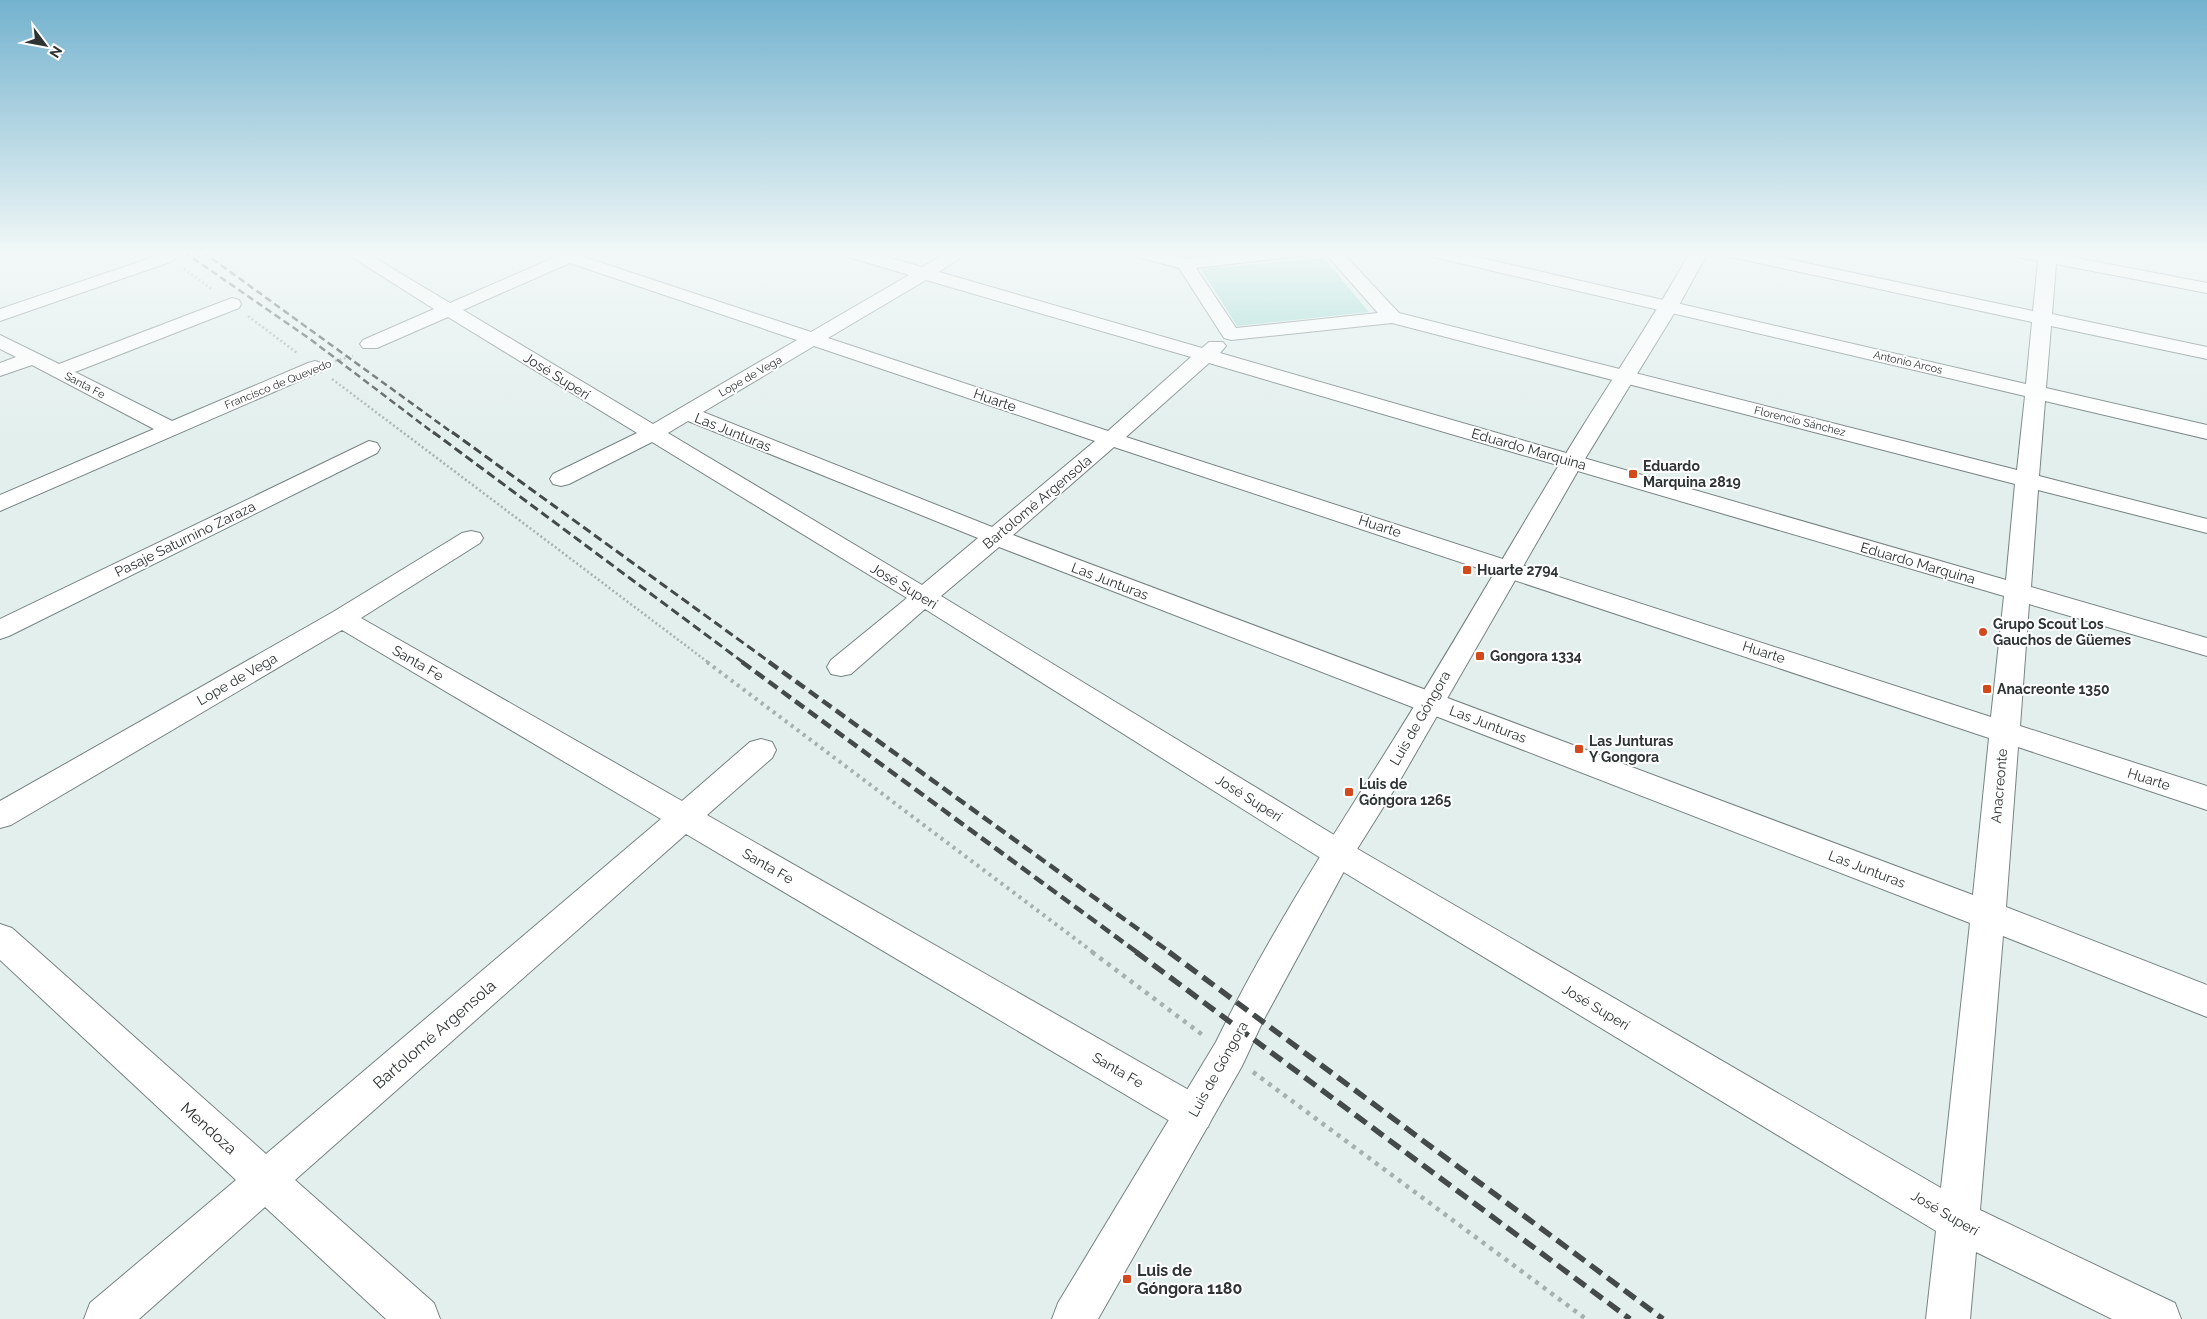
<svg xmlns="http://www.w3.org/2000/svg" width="2207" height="1319" viewBox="0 0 2207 1319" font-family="Raleway,sans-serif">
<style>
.green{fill:#9cd9d2}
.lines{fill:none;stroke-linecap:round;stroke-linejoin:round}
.minor-casing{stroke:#778381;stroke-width:2}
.major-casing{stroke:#778381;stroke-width:2}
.path-far2{stroke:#a6b0af;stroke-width:2.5;stroke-dasharray:2 2.5;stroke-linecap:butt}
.path-far1{stroke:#a6b0af;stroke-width:4;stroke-dasharray:3 4.5;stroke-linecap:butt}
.path{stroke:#a6b0af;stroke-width:4.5;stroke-dasharray:4 5.5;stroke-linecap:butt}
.minor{fill:#fff;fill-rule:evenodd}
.major{fill:#fff;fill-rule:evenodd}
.rail-far3{stroke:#444a4a;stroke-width:2.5;stroke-dasharray:7 4;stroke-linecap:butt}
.rail-far2{stroke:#444a4a;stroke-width:3;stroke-dasharray:9 4.5;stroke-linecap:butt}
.rail-far1{stroke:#444a4a;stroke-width:4.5;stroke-dasharray:11 5.5;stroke-linecap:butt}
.rail{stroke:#444a4a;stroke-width:5.5;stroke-dasharray:14 7;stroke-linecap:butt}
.poi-dot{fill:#d24a1b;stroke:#fff;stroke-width:2}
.labels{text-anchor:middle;stroke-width:4;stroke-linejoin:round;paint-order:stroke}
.far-street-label{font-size:11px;fill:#2e3333;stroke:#fff}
.street-label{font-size:14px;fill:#2e3333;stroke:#fff}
.poi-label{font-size:14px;font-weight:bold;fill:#2e3333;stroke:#fff;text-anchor:start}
.near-street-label{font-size:16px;fill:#2e3333;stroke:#fff}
.near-poi-label{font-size:16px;font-weight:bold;fill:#2e3333;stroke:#fff;text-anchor:start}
</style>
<rect width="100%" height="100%" fill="#e2efed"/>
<path class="green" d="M1324 258 1369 312 1237 326 1201 269Z"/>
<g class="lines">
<defs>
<path id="minor" d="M168 252 173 253 176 257 173 261 0 321V309Z
M344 252H365L450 303 553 258 544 252H584V257L811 332 909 275 845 256 842 252H870L922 267 948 252H969L939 272 1202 348 1209 342H1223L1226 346 1220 353 2006 580 2015 484 1392 323 1231 340 1224 338 1179 268 1134 256 1131 252H1160L1185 259 1246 252H1300L1297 256 1291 257 1196 268 1236 328 1378 313 1324 252H1342L1399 313 2017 470 2025 396 1434 257 1428 256 1425 252H1456L2026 384 2032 322 1731 257 1725 256 1722 252H1755L2033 311 2038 261 2013 256 2010 252H2057L2056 254 2207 283V293L2056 264 2052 314 2207 347V359L2051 326 2046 388 2207 425V439L2045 401 2039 476 2207 519V533L2038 490 2031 587 2207 638V656L2029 604 2020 726 2207 786V810L2018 747 2006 907 2207 985V1017L2003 936 1980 1210 2175 1303 2181 1319H2112L1976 1252 1970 1319H1926L1936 1231 1327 862 925 609 851 674 841 676 831 674 827 667 831 660 907 598 652 442 569 484 561 486 553 484 550 479 553 474 637 433 448 317 377 348H363L360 344 363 340 434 309ZM570 263 797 340 653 424 463 310ZM926 280 1191 357 1108 431 828 338ZM814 346 1095 441 992 527 703 412ZM1209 363 2004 596 1991 717 1126 437ZM688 421 978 538 922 585 668 433ZM1114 447 1989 738 1973 895 1013 535ZM999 547 1970 923 1941 1188 1349 844 941 596Z
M232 298 239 300 241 304 239 308 75 372 172 421 308 363 315 361 322 363 325 367 322 371 0 511V495L154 429 32 365 0 376V363L16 357 0 349V335L59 364Z
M369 441 377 443 380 448 377 453 9 636 0 639V619Z
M471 531 480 533 483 538 480 543 361 618 682 801 750 742 761 739 772 742 776 750 772 758 707 815 1208 1101 1213 1114 1208 1127 1194 1132 1180 1127 686 834 295 1180 434 1303 440 1319H386L265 1207 139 1319H84L90 1303 236 1180 0 960V924L12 928 266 1154 661 819 342 630 11 825 0 828V801L333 612 462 533Z"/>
<path id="major" d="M1690 252H1708L1678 307 1583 462 1399 782 1349 862 1263 1021 1242 1066 1098 1319H1052L1058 1303 1216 1042C1263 946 1320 856 1377 766 1440 667 1498 565 1559 465 1602 393 1650 325 1690 252Z"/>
</defs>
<use href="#minor" class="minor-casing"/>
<use href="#major" class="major-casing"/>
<path class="path-far2" d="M184 269 213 290
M248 316 297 353
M335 361 353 356
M332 379 709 663"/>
<path class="path-far1" d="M707 662 1094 953"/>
<path class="path" d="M1092 952 1204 1036
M1253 1072 1586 1319"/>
<use href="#minor" class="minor"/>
<use href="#major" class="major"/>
<path class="rail-far3" d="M184 252 310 339 435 434
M203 252 454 434"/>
<path class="rail-far2" d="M433 432 744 663
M452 432 771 663"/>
<path class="rail-far1" d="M742 662 1138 953
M769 662 1171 953"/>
<path class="rail" d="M1136 952 1630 1319
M1169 952 1663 1319"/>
</g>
<linearGradient id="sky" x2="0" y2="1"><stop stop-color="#73b2ce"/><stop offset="0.58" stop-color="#f2f8f7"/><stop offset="1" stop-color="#f2f8f7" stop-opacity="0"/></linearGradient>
<rect width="2207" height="437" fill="url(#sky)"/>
<g class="poi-dot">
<rect x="1628" y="469" width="10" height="10" rx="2.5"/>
<rect x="1462" y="565" width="10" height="10" rx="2.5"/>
<circle cx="1983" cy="632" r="5"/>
<rect x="1475" y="651" width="10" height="10" rx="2.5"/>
<rect x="1982" y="684" width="10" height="10" rx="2.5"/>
<rect x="1574" y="744" width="10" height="10" rx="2.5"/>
<rect x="1344" y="787" width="10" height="10" rx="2.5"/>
<rect x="1122" y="1274" width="10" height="10" rx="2.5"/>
</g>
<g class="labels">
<g class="far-street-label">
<text transform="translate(1908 362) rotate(13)" y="4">Antonio Arcos</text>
<text transform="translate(750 376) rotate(-30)" y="4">Lope de Vega</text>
<text transform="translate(278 384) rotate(-22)" y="4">Francisco de Quevedo</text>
<text transform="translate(85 385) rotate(28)" y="4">Santa Fe</text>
<text transform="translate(1800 421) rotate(14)" y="4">Florencio Sánchez</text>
</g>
<g class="street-label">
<text transform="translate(557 376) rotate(32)" y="5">José Superí</text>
<text transform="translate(995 400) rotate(19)" y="5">Huarte</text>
<text transform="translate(733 432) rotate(22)" y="5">Las Junturas</text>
<text transform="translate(1529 449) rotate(16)" y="5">Eduardo Marquina</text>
<text transform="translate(1037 502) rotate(-40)" y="5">Bartolomé Argensola</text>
<text transform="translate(1380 526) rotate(18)" y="5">Huarte</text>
<text transform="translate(185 539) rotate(-26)" y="5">Pasaje Saturnino Zaraza</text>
<text transform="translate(1918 563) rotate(16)" y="5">Eduardo Marquina</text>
<text transform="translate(1110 581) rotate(21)" y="5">Las Junturas</text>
<text transform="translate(904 586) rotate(31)" y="5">José Superí</text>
<text transform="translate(1764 652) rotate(18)" y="5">Huarte</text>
<text transform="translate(418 663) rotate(30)" y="5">Santa Fe</text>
<text transform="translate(237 679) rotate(-30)" y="5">Lope de Vega</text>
<text transform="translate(1420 718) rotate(-60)" y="5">Luis de Góngora</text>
<text transform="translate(1488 724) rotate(21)" y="5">Las Junturas</text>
<text transform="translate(2149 779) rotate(18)" y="5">Huarte</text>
<text transform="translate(1999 786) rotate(-85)" y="5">Anacreonte</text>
<text transform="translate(1249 798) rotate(32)" y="5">José Superí</text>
<text transform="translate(768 866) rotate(30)" y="5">Santa Fe</text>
<text transform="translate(1867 869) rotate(21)" y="5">Las Junturas</text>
<text transform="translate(1596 1007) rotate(31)" y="5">José Superí</text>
<text transform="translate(1218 1069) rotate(-61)" y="5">Luis de Góngora</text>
<text transform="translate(1118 1070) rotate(30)" y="5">Santa Fe</text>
<text transform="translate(1945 1213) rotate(30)" y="5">José Superí</text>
</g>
<g class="poi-label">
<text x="1643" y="471">Eduardo<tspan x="1643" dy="16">Marquina 2819</tspan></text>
<text x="1477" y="575">Huarte 2794</text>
<text x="1993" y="629">Grupo Scout Los<tspan x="1993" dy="16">Gauchos de Güemes</tspan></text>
<text x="1490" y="661">Gongora 1334</text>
<text x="1997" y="694">Anacreonte 1350</text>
<text x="1589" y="746">Las Junturas<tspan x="1589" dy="16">Y Gongora</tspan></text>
<text x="1359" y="789">Luis de<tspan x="1359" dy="16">Góngora 1265</tspan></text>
</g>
<g class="near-street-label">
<text transform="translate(434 1034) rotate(-41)" y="6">Bartolomé Argensola</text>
<text transform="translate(209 1128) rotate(42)" y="6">Mendoza</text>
</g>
<g class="near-poi-label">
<text x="1137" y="1276">Luis de<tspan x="1137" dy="18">Góngora 1180</tspan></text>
</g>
</g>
<g transform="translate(45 45) rotate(122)" stroke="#ffffff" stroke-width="4" paint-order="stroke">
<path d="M0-4L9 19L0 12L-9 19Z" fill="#2e3333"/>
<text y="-8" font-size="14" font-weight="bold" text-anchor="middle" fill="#2e3333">N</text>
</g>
</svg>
